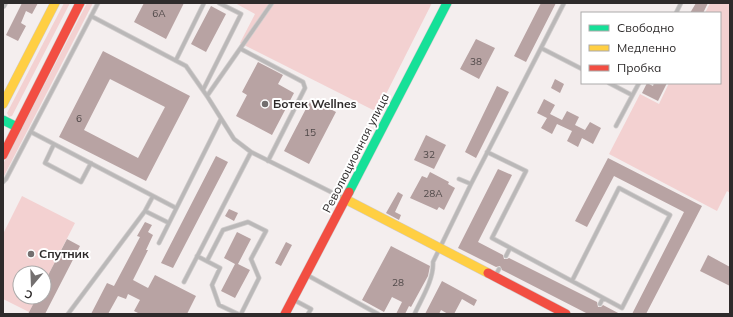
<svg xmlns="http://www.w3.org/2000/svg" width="733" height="317" viewBox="0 0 733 317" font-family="Mulish,sans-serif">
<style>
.green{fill:#f3d1d1}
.building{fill:#b8a3a3;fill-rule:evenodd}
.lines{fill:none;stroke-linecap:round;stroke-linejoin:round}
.lane-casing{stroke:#d0cccc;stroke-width:5}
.street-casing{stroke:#d0cccc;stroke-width:8}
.fast-casing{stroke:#d0cccc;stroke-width:10}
.slow-casing{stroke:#d0cccc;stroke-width:10}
.jam-casing{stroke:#d0cccc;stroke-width:10}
.lane{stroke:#bab8b8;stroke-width:3.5}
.street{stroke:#bab8b8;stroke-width:7}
.fast{stroke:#16e098;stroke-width:9}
.slow{stroke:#ffcf43;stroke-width:9}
.jam{stroke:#f24e42;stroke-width:9}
.poi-dot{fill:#736f6f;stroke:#fff;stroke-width:1.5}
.labels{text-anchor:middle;stroke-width:4;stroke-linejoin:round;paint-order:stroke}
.number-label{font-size:10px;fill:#504949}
.poi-label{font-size:12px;font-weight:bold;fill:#2e2b2b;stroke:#fff;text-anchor:start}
.street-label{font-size:12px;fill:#2e2b2b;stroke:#fff}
</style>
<rect width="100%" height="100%" fill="#f4eeee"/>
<path class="green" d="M64 3H70L12 116 9 117 7 113Z
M87 3H93L3 178V164Z
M235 3H432L377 112 240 43 255 14Z
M710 3H730V193L727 191 717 211 609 154 640 94 659 104 669 83H720V13H705Z
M22 196 75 223 44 283V273H20V297H37L29 312 3 299V234Z"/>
<path class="building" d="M22 3H38L32 14 26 11 21 23 26 26 18 41 6 35Z
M144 3H184L166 39 134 22Z
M541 3H556L526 62 514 56Z
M696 3H708L703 13H690Z
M211 6 226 14 206 52 191 44Z
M476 39 495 48 479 79 460 69Z
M103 51 190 96 146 181 59 137ZM110 79 165 107 138 158 84 130Z
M258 62 283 75 278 84 294 93 272 135 236 116 247 95 242 92Z
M555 79 564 84 560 93 551 88Z
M647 83 653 86 654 83H667L658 101 642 93Z
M497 86 509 92 476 158 465 152Z
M311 99 336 112 309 164 284 151Z
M544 99 555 105 550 114 562 120 567 111 579 117 575 125 585 130 590 122 601 128 593 144 582 138 578 147 567 141 572 131 557 124 552 134 541 128 547 118 537 113Z
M426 135 446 145 434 169 414 160Z
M216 156 228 162 173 268 161 263Z
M608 158 702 206 646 314H632L684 212 614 176 587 227 575 221Z
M498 169 512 175 478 242 503 255 504 259H507L509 258 597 302 598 307H601L603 305 620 314H588L502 270 500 266 496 267 458 248Z
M430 172 449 182 448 184 455 188 444 210 439 207 437 210 410 198 422 176 427 178Z
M398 192 403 195 395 212 401 215 399 220 386 213Z
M229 209 238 213 234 221 225 216Z
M145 222 152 225 148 232 153 235 146 250H148L133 280 148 288 155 275 196 296 187 314H140L134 311 140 300 128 294 126 299 118 296 108 314H91L107 283 114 286 140 237 137 236Z
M237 232 251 239 238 264 250 270 235 298 221 291 235 264 224 258Z
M67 239 80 246 45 314H28L37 297H44V283Z
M286 242 292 245 281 266 275 263Z
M391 246 430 266 428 276 411 307 409 306 405 314H396L402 302 392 297 384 312 362 300Z
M708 255 730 267V286L700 271Z
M442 281 477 300 474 306 462 299 454 314H448L441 310 439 314H425Z"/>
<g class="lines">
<defs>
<path id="lane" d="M564 3 541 48 582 69
M676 13 681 3
M91 16 186 66 207 96 234 139 251 152 343 198
M241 49 303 82 305 88 268 161
M176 60 204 3
M609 83 632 95
M203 90 241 14 219 3
M207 96 272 3
M616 126 639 83
M31 132 176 208
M54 144 45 163 81 182 91 163
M487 152 526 171 492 238 622 308 670 215 619 188 572 281
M459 179 471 184
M3 182 6 179 98 3
M145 211 169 223
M159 243 221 119
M197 256 220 268 212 285 219 305 238 314
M506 256 510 248
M207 261 223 230 248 222 266 231 251 259 259 278 241 314
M307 275 378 314
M495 276 499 269
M184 282 251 152
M294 300 311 309 308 314
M600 304 603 298
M68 314 145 211 153 196
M416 314 415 313C422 298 434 279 433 262L471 184 541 48"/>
<path id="street" d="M3 5 4 3"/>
<path id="fast" d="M3 120 17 127
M349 192 447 3"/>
<path id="slow" d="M3 104 55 3
M345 199 488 273"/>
<path id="jam" d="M3 155 80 3
M488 273 566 314
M285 314 349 192"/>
</defs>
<use href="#lane" class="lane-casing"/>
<use href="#street" class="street-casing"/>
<use href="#fast" class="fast-casing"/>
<use href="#slow" class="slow-casing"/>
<use href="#jam" class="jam-casing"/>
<use href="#lane" class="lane"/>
<use href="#street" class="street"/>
<use href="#fast" class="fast"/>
<use href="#slow" class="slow"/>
<use href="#jam" class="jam"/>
</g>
<g class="poi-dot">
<circle cx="265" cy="104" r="4"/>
<circle cx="31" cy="254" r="4"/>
</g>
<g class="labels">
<g class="number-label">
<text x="159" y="17">6А</text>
<text x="476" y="65">38</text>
<text x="79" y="122">6</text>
<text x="310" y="136">15</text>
<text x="429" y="158">32</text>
<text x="433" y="197">28А</text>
<text x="398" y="286">28</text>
</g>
<g class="poi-label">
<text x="273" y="108">Ботек Wellnes</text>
<text x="39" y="258">Спутник</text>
</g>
<g class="street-label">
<text transform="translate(356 153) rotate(-63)" y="4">Революционная улица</text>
</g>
</g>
<rect width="733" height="317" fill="none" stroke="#2e2b2b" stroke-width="8"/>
<rect x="581" y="12" width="140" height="72" fill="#ffffff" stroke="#abaaaa"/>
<rect x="589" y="25" width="20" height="6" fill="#16e098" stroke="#abaaaa"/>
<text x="617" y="32" font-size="12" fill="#2e2b2b">Свободно</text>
<rect x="589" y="45" width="20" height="6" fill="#ffcf43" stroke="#abaaaa"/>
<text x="617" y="52" font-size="12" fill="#2e2b2b">Медленно</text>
<rect x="589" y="65" width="20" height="6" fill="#f24e42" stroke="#abaaaa"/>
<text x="617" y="72" font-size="12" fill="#2e2b2b">Пробка</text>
<g transform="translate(32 285) rotate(199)"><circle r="19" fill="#ffffff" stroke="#abaaaa"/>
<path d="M0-3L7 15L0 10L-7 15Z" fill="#736f6f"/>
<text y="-6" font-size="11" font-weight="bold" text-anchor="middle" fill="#2e2b2b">С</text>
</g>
</svg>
